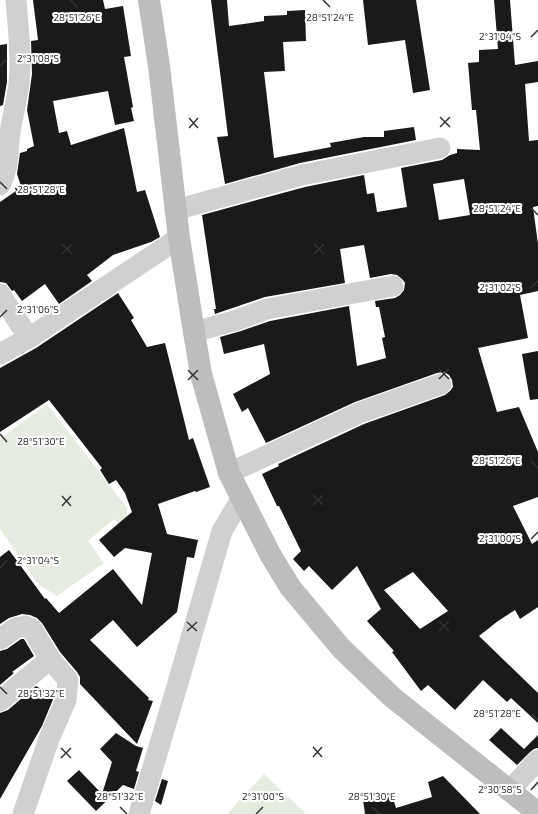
<svg xmlns="http://www.w3.org/2000/svg" width="538" height="814" viewBox="0 0 538 814" font-family="'Exo 2',sans-serif">
<style>
.green{fill:#e6ecdf}
.building{fill:#1a1a1a;fill-rule:evenodd}
.lines{fill:none;stroke-linecap:round;stroke-linejoin:round}
.street{stroke:#d0d0d0;stroke-width:21}
.secondary{stroke:#bdbdbd;stroke-width:22}
.ticks{fill:none;stroke:#333;stroke-width:1.5}
.ticks-label{font-size:10px;text-anchor:middle;fill:#333;stroke:#fff;stroke-width:4;stroke-linejoin:round;paint-order:stroke}
</style>
<rect width="100%" height="100%" fill="#fff"/>
<path class="green" d="M47 404 127 508V534L114 519 88 541 104 563 57 596 39 585 0 529V439Z
M264 774 306 814H227Z"/>
<path class="building" d="M33 0H103L105 9 123 6 131 56 124 57 133 107 131 108 134 121 115 125 108 91 53 101 59 133 67 131 71 145 124 128 137 192 145 190 160 237 151 242 113 255 87 275 92 281 59 304 45 284 22 301 14 290 12 291 6 283 0 282V202L16 191 15 188 21 186 17 174 20 153 27 151V149L34 146 27 110 32 74 31 41 38 40Z
M211 0H227L229 26 264 21V16L287 15V11L305 10 306 41 283 42 285 71 264 72 274 158 331 147 330 143 364 137H384V131L414 127 416 140 300 163 225 184 217 137 228 136Z
M363 0H416L430 90 413 93 405 40 368 45Z
M494 0H510L515 65 538 61V82L525 84 529 141 538 140V206L533 207 538 244V291L520 295 528 338 478 348 497 412 519 407 538 452V497L513 506 532 544 538 540V607L520 619 515 610 498 621 479 636 538 693V723L511 698 507 702 483 680 455 710 428 685 421 691 392 652 394 651 367 621 381 609 357 566 332 590 309 566 304 571 293 559 301 551 279 506H277L262 474 279 466 278 464 364 424 445 395 450 391 453 387 452 380 449 375 444 372 437 373 355 402 266 443 248 408 242 412 233 394 270 374 264 344 224 354 220 337 241 331 270 321 349 306 357 366 386 358 382 338 385 337 379 307H376L375 301 395 298 400 295 404 290 405 283 402 279 397 275 391 274 370 278 364 245 340 249 345 283 265 297 215 314 214 309H216L202 215 305 187 364 175 367 194 374 193 377 212 407 207 401 168 442 160 450 155 457 153V149L480 150 476 110H472L468 63 479 62V50L498 49ZM464 179 470 215 439 220 433 184ZM413 572 448 611 420 629 384 590Z
M7 44V82L3 105 0 106V45Z
M118 293 134 318 131 320 147 347 165 343 189 440 193 438 210 487 196 492 195 491 158 504 167 534 198 540 194 558 187 557 177 612 137 647 113 620 90 640 149 698 148 700 153 701 137 744 80 684V677L77 672 60 652 42 623 37 618 30 615 22 614 9 618 0 624V557L9 550 45 599 46 598 59 613 113 569 142 605 152 553 125 548 114 557 99 540 132 512 125 493 116 480 109 484 100 470 102 468 49 400 0 432V368L36 348Z
M538 351V399L530 400 522 354Z
M21 639H24L34 656 12 672 14 673 0 685V651L7 649Z
M36 686 54 697 42 726 0 799V713L8 710Z
M501 728 524 749 538 735V748L534 749 530 752 517 765 489 740Z
M116 733 136 746 143 748 136 771 139 772 134 789 123 785 96 811 67 781 79 770 102 794 112 762 100 749Z
M443 776 480 814H365L363 800 392 795 396 808 432 797 428 782Z
M162 779 168 781 161 805 155 801Z"/>
<g class="lines">
<path class="street" d="M0 185C10 165 7 152 10 132 13 115 17 99 19 83 22 56 18 27 16 0
M175 210 302 175 440 148
M0 294 29 338
M194 332 237 320 267 309 393 286
M0 354 29 338 179 238
M229 473 359 413 441 384
M0 639 16 628 25 626 32 629 50 659 68 680 66 700 49 739 23 814
M0 701 50 659
M509 791 538 760
M139 814 175 693 222 531 241 499"/>
<path class="secondary" d="M149 0 159 66 179 238 194 332 201 374 229 473 270 554 290 587 341 648 392 697 538 813"/>
</g>
<path class="ticks" d="M70 0 77 7M323 0 330 7M531 37 538 30M0 66 7 59M440 117 450 127M189 118 198 128M440 127 450 117M189 128 198 118M0 182 7 189M531 208 538 215M62 244 72 254M314 244 324 254M62 254 72 244M314 254 324 244M531 288 538 281M0 317 7 310M439 369 449 379M188 370 198 380M439 379 449 369M188 380 198 370M0 434 7 442M531 461 538 468M313 495 323 505M62 496 71 506M313 505 323 495M62 506 71 496M531 539 538 532M0 568 7 560M439 621 449 631M187 622 197 631M187 631 197 622M439 631 449 621M0 687 7 694M531 713 538 720M313 747 322 757M61 748 71 758M313 757 322 747M61 758 71 748M531 790 538 782M120 807 127 814M372 807 380 814M256 814 263 807"/>
<g class="ticks-label">
<text x="77" y="21">28°51'26"E</text>
<text x="330" y="21">28°51'24"E</text>
<text x="500" y="40">2°31'04"S</text>
<text x="38" y="62">2°31'08"S</text>
<text x="41" y="193">28°51'28"E</text>
<text x="497" y="212">28°51'24"E</text>
<text x="500" y="291">2°31'02"S</text>
<text x="38" y="313">2°31'06"S</text>
<text x="41" y="445">28°51'30"E</text>
<text x="497" y="464">28°51'26"E</text>
<text x="500" y="542">2°31'00"S</text>
<text x="38" y="564">2°31'04"S</text>
<text x="41" y="697">28°51'32"E</text>
<text x="497" y="717">28°51'28"E</text>
<text x="500" y="793">2°30'58"S</text>
<text x="263" y="800">2°31'00"S</text>
<text x="120" y="800">28°51'32"E</text>
<text x="372" y="800">28°51'30"E</text>
</g>
</svg>
